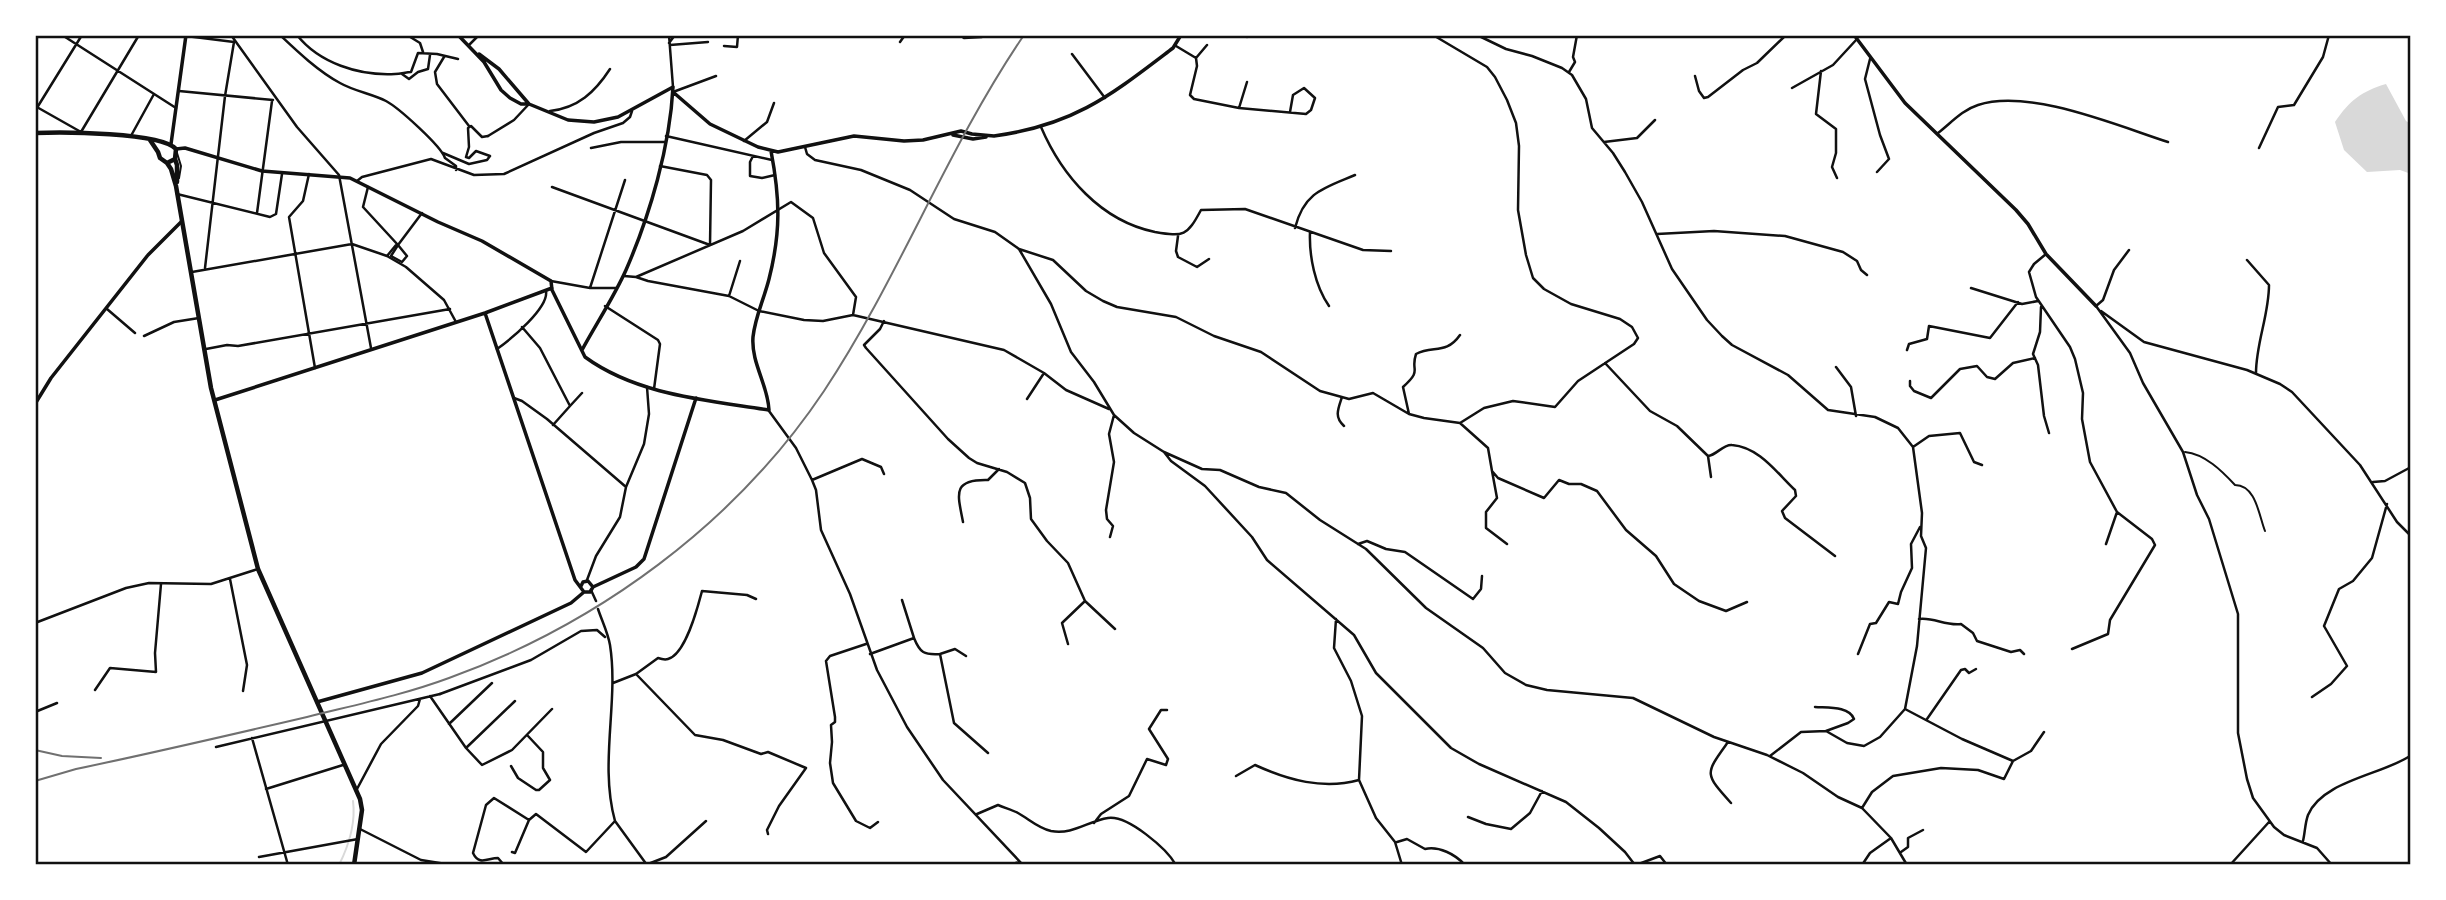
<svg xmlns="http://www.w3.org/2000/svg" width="2446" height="900" viewBox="0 0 2446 900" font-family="'Alegreya Sans',sans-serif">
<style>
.water{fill:#d9d9d9}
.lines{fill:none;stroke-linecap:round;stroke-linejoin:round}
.stream{stroke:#d9d9d9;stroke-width:2}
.service{stroke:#111;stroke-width:2}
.pedestrian{stroke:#111;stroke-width:2.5}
.minor{stroke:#111;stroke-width:2.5}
.tertiary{stroke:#111;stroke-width:3.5}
.secondary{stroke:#111;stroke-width:4.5}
.rail{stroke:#707070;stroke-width:2}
.neatline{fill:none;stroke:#111;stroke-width:2.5}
</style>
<rect width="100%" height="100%" fill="#fff"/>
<path class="water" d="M2386 84 2406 121 2411 124V174L2400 170 2367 172 2344 150 2335 122C2349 101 2362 91 2386 84Z"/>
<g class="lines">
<path class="stream" d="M339 865C349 845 356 824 353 801"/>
<path class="service" d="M177 153 181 166 179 178
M2185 452C2205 454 2222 471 2235 485 2256 485 2259 516 2265 531"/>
<path class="pedestrian" d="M297 35C319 63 359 76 395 74 401 74 406 72 411 72L418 53 437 54 458 59
M407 35 420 43 423 52
M444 57 435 72 437 84 469 126
M402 74 409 79 418 72 428 69 430 55
M443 153 469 164 487 160 490 156 476 151 469 158 466 157 469 147 468 128 471 126 482 137 488 136
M398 245 407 256 402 262 391 256Z
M440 694 531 660 581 631 597 630 605 637"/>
<path class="minor" d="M62 35 176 108
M231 35 297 127 339 175 371 348
M280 35C298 52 318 71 340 83 354 91 372 94 386 101 399 108 441 146 445 158L456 166V170
M669 35 673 87
M959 35 964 38 982 37
M1477 35 1506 49 1532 56 1562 68 1572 75 1586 99 1592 128 1613 153 1625 172 1642 202 1672 269 1707 320 1722 336 1732 345 1788 375 1828 410 1875 417 1898 428 1913 447 1922 513 1921 536 1926 548 1917 646 1905 709 1880 737 1864 746 1847 743 1826 731 1801 732 1770 756
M186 36 234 42 225 96 205 268
M1247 37 1248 35
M900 42 905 35
M669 43 675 35
M469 45 479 35
M670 45 708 42
M1207 45 1196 58 1197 66 1190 95 1194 99 1239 108 1306 114 1311 110 1315 98 1304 88 1293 95 1290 112
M724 46 737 47 738 35
M1176 46 1196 58
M1072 54 1105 98
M1870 59 1865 79 1880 135 1889 159 1877 172
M1821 71 1816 114 1836 129V153L1832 167 1837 178
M1569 72 1575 62 1573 57 1577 35
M1695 76 1699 91 1704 98 1708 97 1743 70 1757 63 1786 35
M1792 88 1833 65 1857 39
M179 91 273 100
M673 92 716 76
M35 106 81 132 139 35
M1239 108 1247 82
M35 111 82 35
M550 111C578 108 595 92 610 69
M1041 127C1062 176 1101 221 1155 232 1184 237 1187 236 1201 210L1245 209 1363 250 1391 251
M1938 133C1951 123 1962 110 1978 105 2029 88 2118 126 2168 142
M132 134 154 94
M488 136 514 120 529 104
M666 136 772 160
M744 141 767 122 774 103
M1604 142 1637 138 1655 120
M805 147 807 154 815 160 861 170 910 190 954 219 995 232 1019 249 1051 304 1071 352 1094 382 1114 415 1134 433 1164 452 1202 469 1220 470 1259 487 1286 493 1320 520 1366 549 1426 608 1483 648 1505 673 1526 685 1547 690 1633 698 1714 737 1767 755 1803 773 1838 797 1862 808 1891 838 1907 865
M591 148 621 142H665
M2259 148 2278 107 2294 105 2323 57 2329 35
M753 156 750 162V176L762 178 775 175
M660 166 707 175 711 180 710 245
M309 174 303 201 289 217 315 368
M357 181 362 177 431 159 474 175 504 174 594 133 623 123 630 117 632 111
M368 187 363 207 398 245 422 213
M552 187 710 245
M177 194 270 217 276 214 282 174
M257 213 272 101
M1295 228C1304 192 1324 188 1355 175
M1310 232C1309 256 1315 286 1329 306
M1657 234 1714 231 1785 236 1843 252 1857 261 1861 270 1867 275
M1178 236 1176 251 1178 257 1197 267 1209 259
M1019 249 1053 260 1086 291 1103 301 1117 307 1176 317 1214 336 1261 352 1320 391 1349 399 1373 393 1409 414 1424 418 1460 423 1484 408 1513 401 1555 407 1578 381 1634 344 1638 338 1632 327 1620 319 1571 304 1544 289 1533 278 1526 255 1518 210 1519 146 1516 123 1507 100 1495 77 1487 67 1433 35
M2129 250 2114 270 2103 300 2096 306 2130 353 2143 383 2183 452 2197 495 2209 519 2238 614V733L2247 779 2253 798 2274 827 2284 835 2317 848 2332 865
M2046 254 2034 264 2029 272 2036 297 2070 347 2075 359 2083 393 2082 419 2090 462 2117 512 2152 539 2155 545 2110 620 2108 634 2072 649
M387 256 396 245
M2247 260 2269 285C2269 315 2256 343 2256 373
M192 272 352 244 387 256 406 267 444 300 456 322
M624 276 636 277 743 231 791 202 813 218 824 253 856 297 853 315
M636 277 648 281 729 296 759 311 804 320 823 321 853 315 1004 350 1044 373 1066 390 1109 409
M551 281 590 288H616
M590 288 625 180
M1971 288 2022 304 2038 301
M729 296 740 261
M605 306 658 340 660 344 654 389
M2041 307 2040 332 2033 354 2038 365 2044 416 2049 433
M107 309 135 333
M2101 311 2144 342 2247 370 2280 384 2292 392 2360 465 2397 522 2411 536
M884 321 880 329 864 345 866 348 948 439 969 458 977 463 1007 472 1025 483 1030 498 1031 519 1047 541 1068 563 1085 601 1062 623 1068 644
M522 327 540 348 570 406 553 425
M144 336 174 322 199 318
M206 349 227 345 238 346 450 309
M497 349C511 339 549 308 546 291
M1907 350 1909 344 1927 339 1929 326 1990 338 2018 302
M1605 363 1650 411 1677 426 1708 456C1717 455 1723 444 1732 445 1759 447 1777 473 1795 490L1796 496 1782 511 1785 518 1835 556
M1836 367 1851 387 1856 416
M1910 381V386L1914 391 1931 398 1960 369 1977 366 1987 377 1995 379 2013 363 2035 358
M1342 397C1338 409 1334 417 1344 426
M514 398 522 401 547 419 626 487
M1027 399 1044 373
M570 406 582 393
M769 411 796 448 812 480 816 490 821 530 850 594 877 670 907 727 943 780 1023 865
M1409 414 1403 387C1423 369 1410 372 1416 354 1433 345 1446 355 1460 335
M1460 423 1488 448 1492 471 1498 478 1544 498 1559 480 1569 484H1581L1597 491 1626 530 1656 556 1674 584 1699 601 1726 611 1747 602
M1913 447 1929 436 1960 433 1974 462 1982 465
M1164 452 1171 461 1205 486 1252 537 1267 560 1354 635 1376 673 1451 748 1479 764 1566 802 1599 828 1625 852 1635 865
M1708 456 1711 477
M1492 471 1497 498 1486 512V528L1507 544
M812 480 862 459 881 467 884 474
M2373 482 2385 481 2411 467
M963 522C958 495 951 479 988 480L999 469
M1110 537 1113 526 1107 519 1106 510 1114 462 1109 434 1114 415
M1358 544 1367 541 1386 549 1405 552 1473 599 1481 589 1482 576
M2106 544 2117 512
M230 579 247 665 243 691
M587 580 596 556 620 517 626 487 644 444 649 414 647 387
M591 590 596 601
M1085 601 1115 629
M598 609C602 621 608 633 610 645 619 702 599 763 615 821L647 865
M1336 619 1334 648 1351 681 1362 716 1359 780 1376 818 1395 842 1402 865
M1919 619C1934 617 1945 626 1961 624L1973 633 1977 641 2011 652 2020 650 2024 654
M35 623 126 588 149 583 211 584 258 569
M914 638C920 653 924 655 940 654L954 723 988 753
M866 644 830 656 826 661 835 717V722L831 725 832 742 830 763 833 783 856 821 870 828 878 822
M870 654 914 638 902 600
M940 654 955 649 966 656
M1858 654 1870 624 1876 623 1889 602 1898 604 1901 592 1912 568 1911 544 1920 527
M636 674 695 735 723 740 761 754 768 752 806 768 779 806 767 830 768 834
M613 683 636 674 658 658C661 659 665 660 668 659 686 654 698 606 702 591L747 595 756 599
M95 690 110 668 156 672 155 653 161 584
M430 696 466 748 482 765 512 750 552 709
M2312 697 2331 684 2347 666 2324 626 2339 589 2353 581 2372 558 2387 504
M1815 707C1828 708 1849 706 1854 719L1848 723 1826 731
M1905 709 1962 739 2013 761 2031 751 2044 732
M35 712 57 703
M1927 719 1961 670 1965 669 1969 673 1976 669
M449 724 492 683
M252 738 288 865
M1728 742C1705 774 1704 773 1731 803
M216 747 440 694
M466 748 515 701
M511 766 518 778 536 790H539L550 780 543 768V752L528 736
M1236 776 1255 765C1288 780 1323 790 1359 780
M266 789 343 765
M357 789 381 744 418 706 420 699
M1862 808 1872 792 1893 776 1941 768 1978 770 2004 779 2013 761
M977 814 998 805C1005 808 1012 810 1018 813 1029 819 1038 828 1051 831 1073 835 1088 821 1108 818 1128 815 1167 849 1176 865
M1468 817 1486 824 1511 829 1530 813 1542 791
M529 820 536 814 586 852 615 821
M1094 823 1101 814 1129 796 1147 759 1166 765 1168 759 1149 729 1161 710H1167
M360 829 421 860 452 865
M2303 841C2305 833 2305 823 2308 815 2322 781 2381 775 2410 756
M1397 842 1407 839 1425 849C1439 846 1455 854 1465 865
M1901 852 1908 847V838L1923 830
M259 857 358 839
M648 864 666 857 706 821
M504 865 498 858C488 858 479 866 473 853L486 805 494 798 529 820 515 853 512 852
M1009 865 1019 862
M1636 865 1660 856 1667 865
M1862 865 1870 853 1891 838
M2230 865 2269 822"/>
<path class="tertiary" d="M458 35 484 62 501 90 510 98 521 104H529L568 120 594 122 618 117 673 87C670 146 650 215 626 270 614 297 596 324 582 350
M1854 35 1905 103 2016 210 2028 224 2046 254 2096 306
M479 54 499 69 529 104
M673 92 710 124 758 147 778 152 854 136 904 141 923 140 961 131 972 134 994 136
M953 135 973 139 986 137
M994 136C1075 125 1111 95 1173 48L1181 35
M171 144 186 35
M176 149 185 148 262 171 350 178 438 222 482 241 551 281 552 290 585 357C637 395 706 400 769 410 768 385 751 363 753 337 755 317 764 299 769 279 781 232 780 198 771 151
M485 313 575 580 584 592H590L593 587 636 567 644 559 696 398
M215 400 485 313 552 288
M35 404 51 378 148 255 182 221
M581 586 583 582 588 581 593 587
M317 702 422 673 571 603 584 592"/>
<path class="secondary" d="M35 133C62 132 160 132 176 149L175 159 167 163
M150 140 158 152 160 158 167 163 171 169 176 186 211 388 258 569 360 799 362 810 354 865
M175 159 177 165V182"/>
<path class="rail" d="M35 750 62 756 101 758
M35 781 76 769C153 753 230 735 307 717 355 705 403 695 449 678 598 624 735 524 824 391 899 278 947 148 1024 35"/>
</g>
<rect width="2446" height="900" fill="none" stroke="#ffffff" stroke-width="74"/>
<rect x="37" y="37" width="2372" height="826" class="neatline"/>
</svg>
